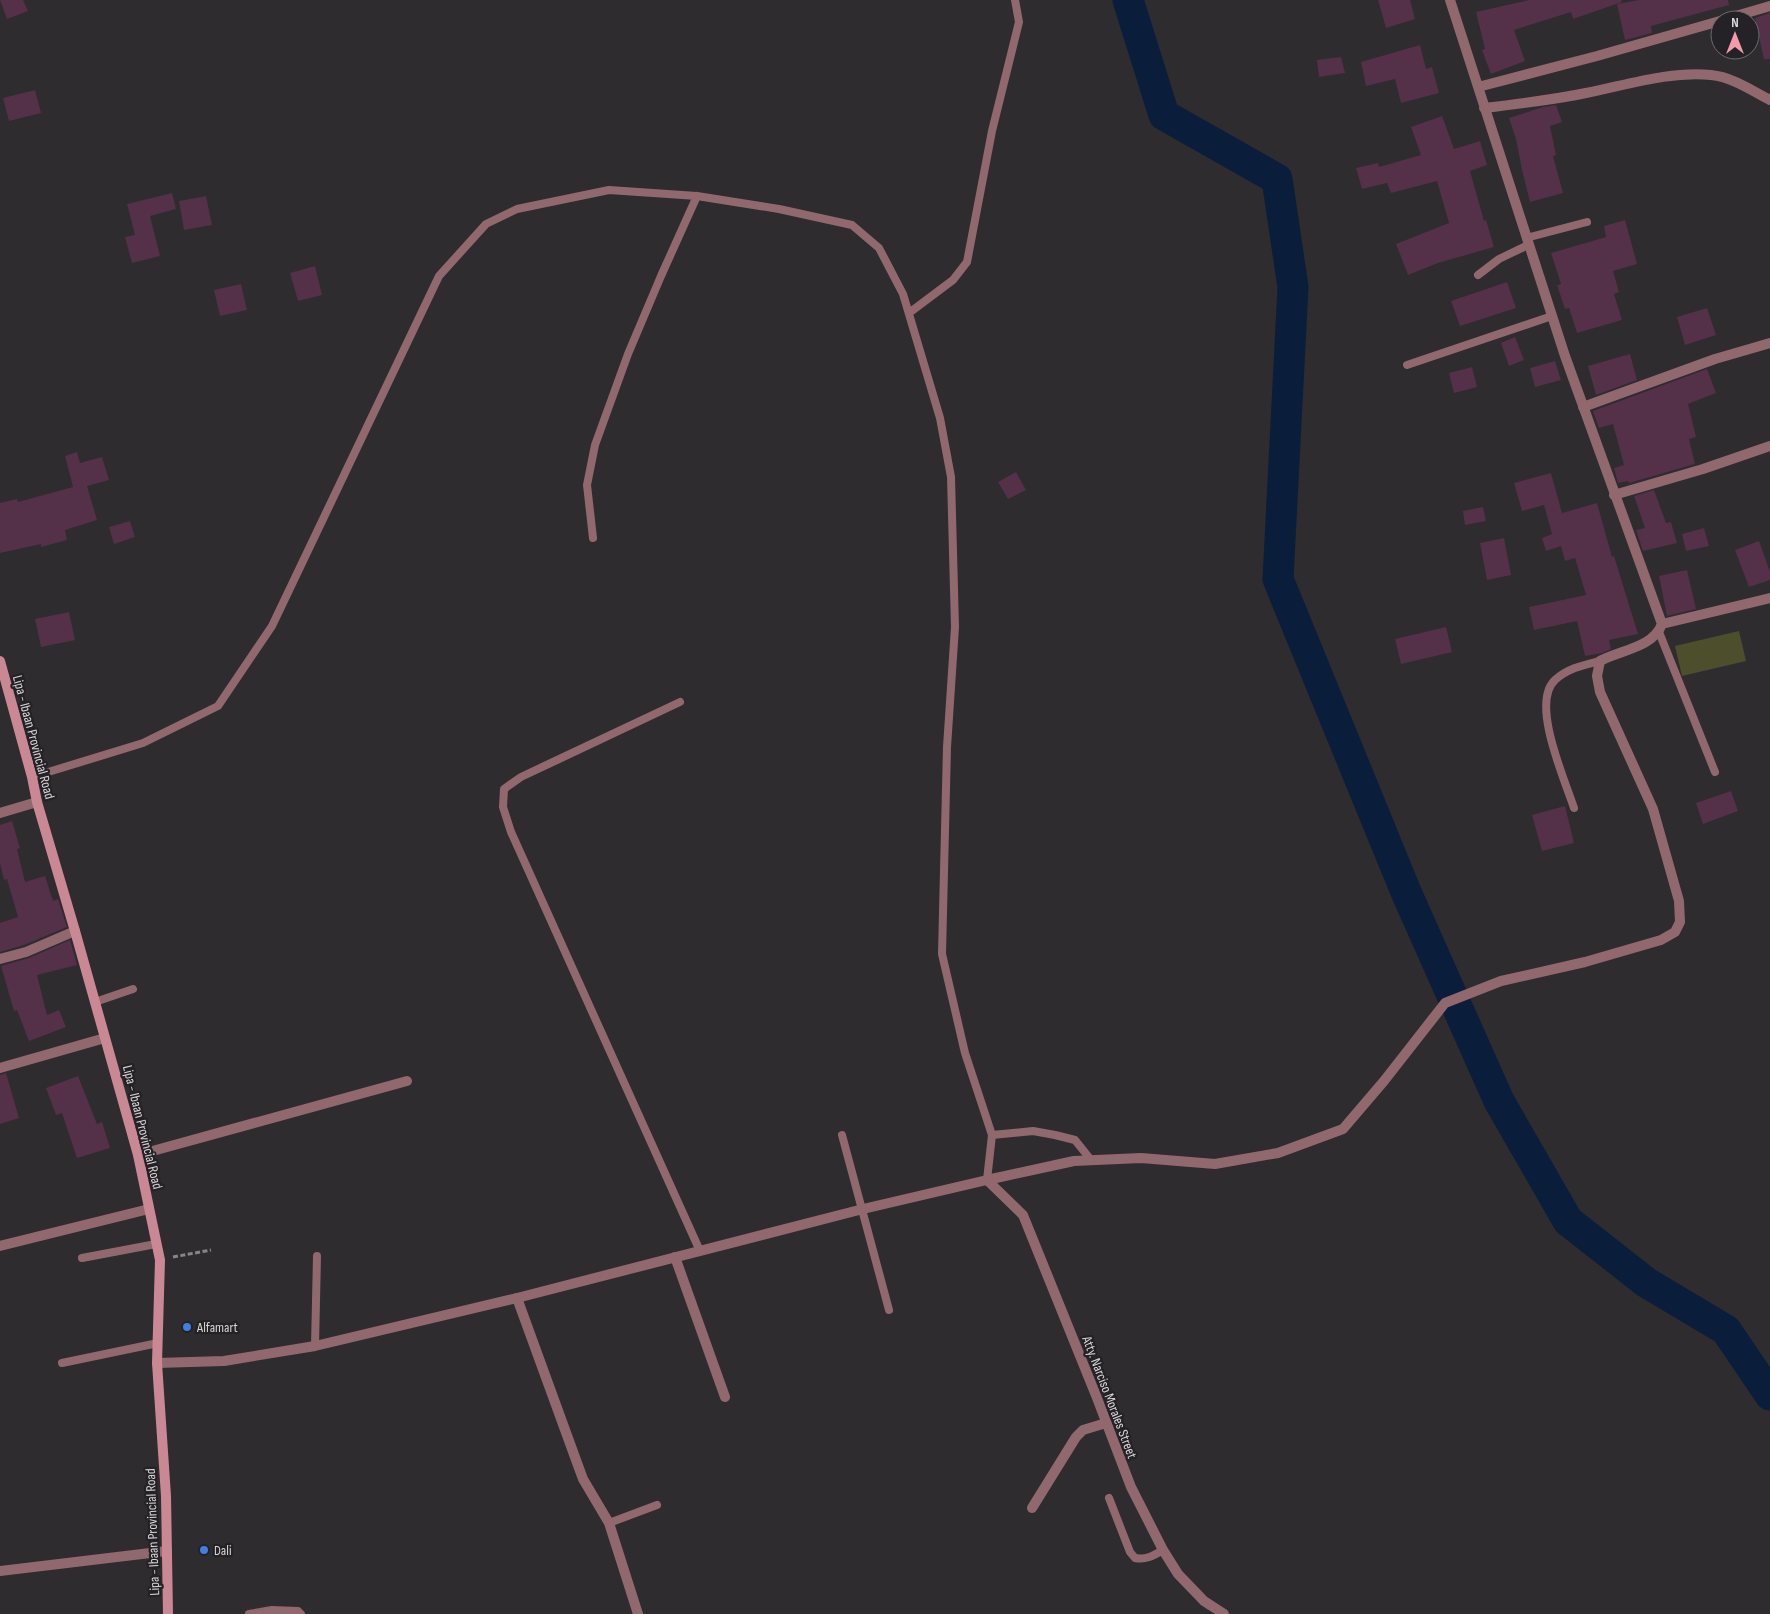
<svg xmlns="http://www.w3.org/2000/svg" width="1770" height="1614" viewBox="0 0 1770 1614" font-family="'Sofia Sans Condensed',sans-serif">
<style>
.green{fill:#4c4e2c}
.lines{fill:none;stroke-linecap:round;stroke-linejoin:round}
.river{stroke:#0a1e3b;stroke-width:31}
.building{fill:#543049}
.path{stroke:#878587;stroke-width:3;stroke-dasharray:5 2.5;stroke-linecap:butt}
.service{stroke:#92686f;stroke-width:8}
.minor{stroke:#92686f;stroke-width:10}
.tertiary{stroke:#92686f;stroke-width:10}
.secondary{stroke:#ca8895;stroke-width:10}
.shop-dot{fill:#3f7fe0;stroke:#242226;stroke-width:2}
.labels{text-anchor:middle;stroke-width:4.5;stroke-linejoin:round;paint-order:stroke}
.street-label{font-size:14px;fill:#d8d6d8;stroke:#242226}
.poi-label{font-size:14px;fill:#d8d6d8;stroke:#242226;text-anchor:start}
</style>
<rect width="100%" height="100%" fill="#2e2c2f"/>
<path class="green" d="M1739 631 1746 661 1682 676 1675 646Z"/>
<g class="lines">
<path class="river" d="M1128 0 1164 115 1277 179 1293 287 1278 579 1406 892 1499 1101 1568 1221 1647 1283 1726 1330 1770 1395"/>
</g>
<path class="building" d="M0 0H23L28 11 7 19Z
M1378 0H1410L1415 19 1386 28Z
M1529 0H1621L1622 2 1573 19 1571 12 1514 30 1525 61 1491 74 1482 50 1485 49 1476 12Z
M1639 0H1728L1729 5 1651 26 1652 33 1625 40 1617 4Z
M1770 13V59H1764L1755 18Z
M1420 45 1426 69 1432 67 1439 93 1401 103 1395 79 1366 86 1361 62Z
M1341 57 1345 73 1319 77 1317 60Z
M35 90 41 113 9 121 3 98Z
M1556 105 1562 122 1550 126 1556 155 1553 156 1563 193 1530 202 1522 170 1516 139 1509 118 1543 107Z
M1442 116 1454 149 1480 141 1487 165 1470 171 1484 221 1486 220 1494 247 1438 263 1408 275 1396 244 1449 223 1437 181 1391 193 1387 183 1362 189 1356 168 1378 163 1379 167 1421 155 1411 127Z
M172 193 176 209 150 216 160 256 132 263 125 237 135 235 127 204Z
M206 196 212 225 184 230 179 201Z
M1625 220 1637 264 1613 271 1619 292 1614 294 1622 320 1577 333 1569 308 1565 309 1557 285 1561 284 1551 253 1606 237 1604 226Z
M315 266 322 295 298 301 290 273Z
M1507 282 1516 308 1460 326 1451 301Z
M241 284 247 310 220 316 214 290Z
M1707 308 1716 335 1685 345 1677 317Z
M1515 337 1524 360 1509 366 1501 343Z
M1630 354 1637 380 1596 395 1588 366Z
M1555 361 1561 380 1535 387 1530 368Z
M1472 367 1477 387 1454 393 1449 373Z
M1707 369 1716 393 1688 404 1696 437 1689 439 1695 464 1629 483 1628 481 1618 483 1614 468 1624 465 1613 424 1599 428 1593 411Z
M77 452 80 463 102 457 109 480 87 486 97 520 65 530 67 540 41 547V544L0 553V503L17 499 18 502 73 487 65 456Z
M1016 472 1026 490 1008 499 998 482Z
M1551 473 1562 513 1597 503 1612 557 1614 556 1638 634 1609 640 1611 649 1602 653 1585 656 1577 621 1534 630 1529 607 1586 595 1575 558 1565 561 1561 546 1546 551 1542 538 1552 534 1544 505 1522 511 1514 483Z
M1654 490 1666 523 1671 522 1677 543 1643 551 1636 530 1645 528 1634 496Z
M1483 507 1486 521 1465 525 1463 511Z
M130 521 135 537 114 544 109 527Z
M1704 528 1709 546 1686 551 1682 534Z
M1504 538 1511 575 1487 580 1480 543Z
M1759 541 1770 572V580L1749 587 1735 550Z
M1687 570 1696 609 1667 616 1659 576Z
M69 612 75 640 41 647 35 619Z
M1446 627 1452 652 1401 664 1395 639Z
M1731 791 1738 811 1703 824 1696 803Z
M1565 806 1574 843 1542 851 1532 815Z
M12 821 20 848 17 849 25 882 45 876 53 901 58 899 67 927 24 945 0 952V923L18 917 7 879 4 880 0 863V825Z
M70 940 77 965 37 975 47 1015 59 1010 66 1027 29 1041 17 1010 14 1011 1 966 29 958Z
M6 1073 19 1118 0 1124V1075Z
M78 1076 97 1124 102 1122 110 1148 77 1158 62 1113 56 1115 46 1088Z"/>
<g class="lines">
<path class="path" d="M173 1257 211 1250"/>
<path class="service" d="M1526 238 1587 222
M1478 275 1499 259 1528 245
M909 313 953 280 967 262 992 131 1019 22 1015 0
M1407 365 1552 316
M593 538 587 485 595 445 628 354 661 276 697 196
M1659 632 1715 772
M680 702 521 777 504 789 503 807 511 832 700 1251
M32 777 143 743 218 706 272 626 439 276 486 224 517 209 609 190 697 196 779 209 852 225 879 248 903 294 940 418 951 477 955 627 947 747 942 954 965 1053 992 1135 987 1180
M1574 808C1565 780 1530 703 1555 680 1568 668 1584 665 1600 661
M95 1002 133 989
M842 1135 889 1310
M992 1135 1033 1131 1055 1135 1075 1140 1091 1160
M82 1258 156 1244
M315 1346 317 1256
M62 1363 158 1343
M1109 1498 1130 1552 1135 1558C1146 1560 1153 1556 1163 1550
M609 1523 657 1505
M249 1614 272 1610 298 1611 301 1614"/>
<path class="minor" d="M1722 20 1770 6
M1478 87 1597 56 1720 21
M1484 108C1518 104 1552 100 1586 93 1627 85 1669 71 1711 75 1732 77 1751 90 1770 100
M1583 407 1715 359 1770 343
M1614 495 1703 469 1770 446
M1662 624 1770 598
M0 813 37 802
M0 959 26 952 75 931
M0 1068 105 1038
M138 1155 407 1081
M987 1180 1074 1161 1141 1158 1215 1164 1278 1153 1343 1129 1384 1081 1445 1003 1501 981 1585 962 1661 940 1675 932 1680 922 1679 901 1653 809 1600 692 1597 676 1600 661C1620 650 1653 648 1662 624L1565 356 1450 0
M0 1246 149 1209
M675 1257 725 1397
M517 1298 576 1460 583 1479 609 1523 638 1614
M1032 1508 1076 1437 1083 1430 1106 1423
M0 1571 167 1551"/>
<path class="tertiary" d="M157 1363 224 1361 315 1346 517 1298 863 1209 987 1180 1023 1215 1097 1398 1131 1487 1163 1550 1178 1574 1204 1601 1224 1614"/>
<path class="secondary" d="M0 661 32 777 37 802 75 931 138 1155 160 1260 157 1363 166 1496 168 1614"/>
</g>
<g class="shop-dot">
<circle cx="187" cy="1327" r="5"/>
<circle cx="204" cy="1550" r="5"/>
</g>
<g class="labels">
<g class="street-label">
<text transform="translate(34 737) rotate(75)" y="5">Lipa - Ibaan Provincial Road</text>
<text transform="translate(143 1127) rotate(76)" y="5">Lipa - Ibaan Provincial Road</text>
<text transform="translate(1110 1397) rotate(69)" y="5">Atty. Narciso Morales Street</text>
<text transform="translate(152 1532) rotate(-92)" y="5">Lipa - Ibaan Provincial Road</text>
</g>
<g class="poi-label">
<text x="197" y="1332">Alfamart</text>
<text x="214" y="1555">Dali</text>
</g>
</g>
<g transform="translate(1735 35)"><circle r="24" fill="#242226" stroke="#6c6a6d"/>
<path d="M0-4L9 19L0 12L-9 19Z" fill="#f39aab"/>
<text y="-8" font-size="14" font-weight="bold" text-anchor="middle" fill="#d8d6d8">N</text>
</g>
</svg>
